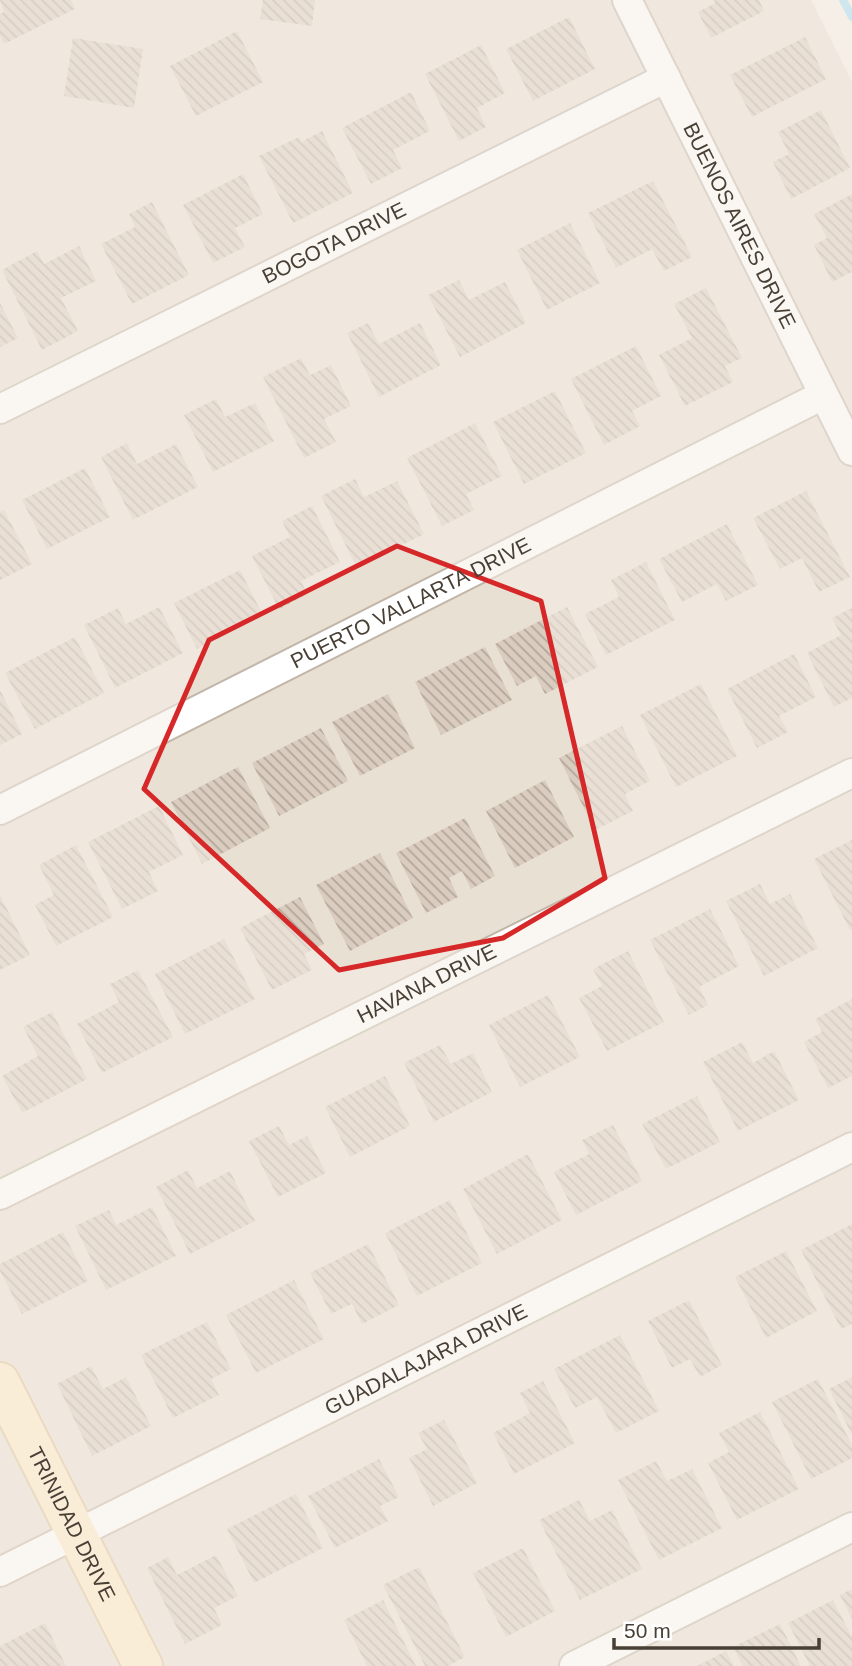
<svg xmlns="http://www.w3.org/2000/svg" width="852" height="1666" viewBox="0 0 852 1666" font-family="Arial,sans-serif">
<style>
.residential{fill:#e9e0d4}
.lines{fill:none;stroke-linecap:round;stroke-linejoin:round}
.stream{stroke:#9edcf7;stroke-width:8}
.building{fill:url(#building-back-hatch)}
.street-casing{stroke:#c1b6a8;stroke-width:32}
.secondary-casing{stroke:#dcc294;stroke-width:42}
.street{stroke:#fff;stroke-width:28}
.secondary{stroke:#ffebc6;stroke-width:38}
.marked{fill:none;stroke:#d62828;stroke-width:5;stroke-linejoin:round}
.labels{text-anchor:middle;stroke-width:5;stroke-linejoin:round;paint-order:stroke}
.street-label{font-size:21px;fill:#483f35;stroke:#fff}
</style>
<defs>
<pattern id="building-back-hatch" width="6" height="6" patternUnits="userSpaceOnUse" patternTransform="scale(1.75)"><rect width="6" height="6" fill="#daccbe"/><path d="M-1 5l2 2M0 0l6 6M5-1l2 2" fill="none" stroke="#b3a79b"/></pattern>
</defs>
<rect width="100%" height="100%" fill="#f5efe7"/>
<path class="residential" d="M0 0H811L852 82V1666H0Z"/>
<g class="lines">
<path class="stream" d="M843 0 852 17"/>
</g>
<path class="building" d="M0 0H71L75 9 4 44 0 36V14L4 12Z
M263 0H315L312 26 260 19Z
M714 0H759L764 11 711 38 698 12 715 3Z
M569 17 595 69 533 101 506 49Z
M237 31 263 82 196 116 170 66Z
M805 37 826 79 752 117 730 75Z
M73 38 143 49 134 108 64 96Z
M481 45 505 93 477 108 486 127 459 141 425 74Z
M411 92 430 131 393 150 402 168 371 184 342 128Z
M821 110 850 168 791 199 773 162 789 154 778 132Z
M322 131 353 193 293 223 259 156 299 137 301 142Z
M243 174 263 214 235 228 245 247 213 263 183 205Z
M653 181 692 257 664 271 652 249 616 268 588 213Z
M852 194V272L832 282 814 245 827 238 814 214Z
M152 202 189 275 132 304 101 244 135 227 129 214Z
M570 223 600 283 547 310 517 250Z
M79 246 96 281 61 298 78 331 42 350 2 270 37 251 44 264Z
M459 280 469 300 505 282 526 323 460 357 428 295Z
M706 288 742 358 725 366 733 382 685 406 659 355 692 338 674 304Z
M0 303 18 338 0 347Z
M368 323 379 344 420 323 441 365 379 397 347 333Z
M636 346 661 396 632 411 640 426 604 445 571 379Z
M301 358 310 375 331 365 351 406 324 419 336 442 304 458 263 377Z
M555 391 586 453 524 484 493 422Z
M216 399 225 417 255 403 274 441 213 472 184 415Z
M475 423 502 476 466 494 474 510 442 526 407 458Z
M127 443 137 464 176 444 198 487 133 520 101 457Z
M85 468 110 517 47 549 22 500Z
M355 479 364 497 397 481 424 534 357 568 321 496Z
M806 491 850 577 819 592 802 558 780 569 753 518Z
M312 506 340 562 301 581 307 594 279 609 252 556 290 537 282 521Z
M4 510 32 564 0 580V512Z
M727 524 758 585 726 601 717 584 682 602 659 559Z
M646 562 675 620 606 655 585 614 619 597 611 580Z
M240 570 263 615 197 649 174 603Z
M159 607 183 653 115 688 84 625 118 608 126 624Z
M567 607 598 667 545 694 536 676 517 686 495 644Z
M852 608V698L834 707 807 653 841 635 832 618Z
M75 637 104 693 35 729 5 673Z
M485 647 512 700 441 735 415 682Z
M794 654 816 697 779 716 788 732 757 748 727 689Z
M701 684 737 756 676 787 640 715Z
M0 690 22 734 0 745Z
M388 694 415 748 360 776 332 722Z
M622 726 650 781 625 794 633 811 595 830 559 758Z
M321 728 348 781 279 816 252 763Z
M238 767 270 828 202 864 171 802Z
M545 780 574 837 515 868 486 811Z
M159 806 183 855 149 872 158 891 122 909 88 842Z
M465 818 495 876 471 889 462 871 449 878 458 897 426 913 396 853Z
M852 840V929L850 930 814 859Z
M76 845 113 917 56 946 35 905 54 895 39 865Z
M380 853 413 918 350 951 316 885Z
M760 884 770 904 790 894 818 948 764 976 726 901Z
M0 895 30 955 0 970Z
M300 897 324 944 304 954 312 970 272 990 240 928Z
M710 909 739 966 699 987 708 1005 689 1015 650 940Z
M224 939 255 999 185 1034 155 974Z
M628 951 664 1022 607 1051 579 998 602 986 593 969Z
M138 970 173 1037 102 1073 77 1024 119 1002 110 984Z
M548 995 580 1057 520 1087 489 1025Z
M852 999V1076L828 1088 804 1042 822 1032 815 1019Z
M52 1012 87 1079 22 1113 2 1076 38 1056 23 1027Z
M742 1042 753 1063 774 1051 799 1100 738 1131 703 1062Z
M440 1045 451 1064 473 1053 492 1092 434 1122 404 1063Z
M385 1076 410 1126 350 1157 325 1107Z
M697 1096 720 1142 666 1169 642 1124Z
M613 1125 642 1181 576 1215 554 1172 589 1154 582 1140Z
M279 1126 289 1145 307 1136 326 1173 278 1197 249 1141Z
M528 1154 562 1220 497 1254 463 1189Z
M188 1170 197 1188 230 1171 255 1221 190 1254 156 1187Z
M450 1200 482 1263 417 1296 385 1233Z
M152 1207 176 1256 106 1290 75 1226 109 1210 116 1225Z
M852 1224V1324L841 1329 801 1250Z
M63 1232 88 1281 22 1314 0 1271V1264Z
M368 1244 399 1305 362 1324 352 1304 331 1314 310 1273Z
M786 1251 817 1311 766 1338 735 1277Z
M294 1280 324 1339 256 1373 226 1315Z
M689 1300 722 1365 700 1377 690 1359 672 1368 648 1321Z
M207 1322 231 1369 211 1379 219 1395 173 1418 141 1355Z
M620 1335 659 1411 616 1433 597 1397 575 1408 554 1369Z
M91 1366 103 1389 126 1377 151 1426 92 1456 57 1384Z
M852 1377V1435L829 1389Z
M818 1379 852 1445V1458L811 1479 772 1402Z
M543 1381 575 1443 514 1474 493 1433 530 1413 520 1393Z
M760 1412 799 1489 737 1520 708 1463 729 1452 719 1433Z
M444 1420 477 1483 433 1506 409 1458 427 1449 418 1433Z
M379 1459 399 1497 380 1506 388 1521 335 1548 308 1496Z
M656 1461 667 1481 692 1469 722 1528 659 1560 618 1480Z
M296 1494 323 1548 254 1583 227 1529Z
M579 1500 590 1521 612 1510 642 1569 580 1600 539 1520Z
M523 1548 555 1611 506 1637 473 1573Z
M216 1555 238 1596 214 1608 222 1625 185 1644 147 1568 168 1557 177 1575Z
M419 1567 465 1657 448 1666H425L383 1585Z
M852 1589V1619L840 1595Z
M383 1600 416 1666H367L344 1620Z
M833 1600 852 1637V1666H810L788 1623Z
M45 1623 66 1666H0V1646Z
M780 1624 801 1666H743L733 1647Z
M726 1651 734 1666H697Z"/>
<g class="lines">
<defs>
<g id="street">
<path id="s1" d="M627 0 852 451"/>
<path id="s2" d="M0 409 666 78"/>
<path id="s3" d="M0 810 823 395"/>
<path id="s4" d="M0 1195 852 773"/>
<path id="s5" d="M0 1572 852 1147"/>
<path d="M574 1666 852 1527"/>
</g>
<g id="secondary">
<path id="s6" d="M0 1382 143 1666"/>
</g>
</defs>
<use href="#street" class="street-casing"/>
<use href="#secondary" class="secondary-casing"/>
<use href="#street" class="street"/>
<use href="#secondary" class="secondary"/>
</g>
<path d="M0 0H852V1666H0ZM397 546 541 601 605 878 503 938 339 970 144 789 209 640Z" fill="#f5efe7" fill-opacity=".55" fill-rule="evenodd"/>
<path class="marked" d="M397 546 541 601 605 878 503 938 339 970 144 789 209 640Z"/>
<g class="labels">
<g class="street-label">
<text dy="7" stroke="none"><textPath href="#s1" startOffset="252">BUENOS AIRES DRIVE</textPath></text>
<text dy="7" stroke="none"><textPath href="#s2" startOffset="373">BOGOTA DRIVE</textPath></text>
<text dy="7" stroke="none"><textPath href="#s3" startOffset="460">PUERTO VALLARTA DRIVE</textPath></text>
<text dy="7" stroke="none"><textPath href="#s4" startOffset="476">HAVANA DRIVE</textPath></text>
<text dy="7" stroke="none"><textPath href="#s5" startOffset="476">GUADALAJARA DRIVE</textPath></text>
<text dy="7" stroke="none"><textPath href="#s6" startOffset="159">TRINIDAD DRIVE</textPath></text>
</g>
</g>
<path d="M614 1638v10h205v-10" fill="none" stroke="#483f35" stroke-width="3.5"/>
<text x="624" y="1638" font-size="21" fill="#483f35" stroke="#ffffff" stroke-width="5" paint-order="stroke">50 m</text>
</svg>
